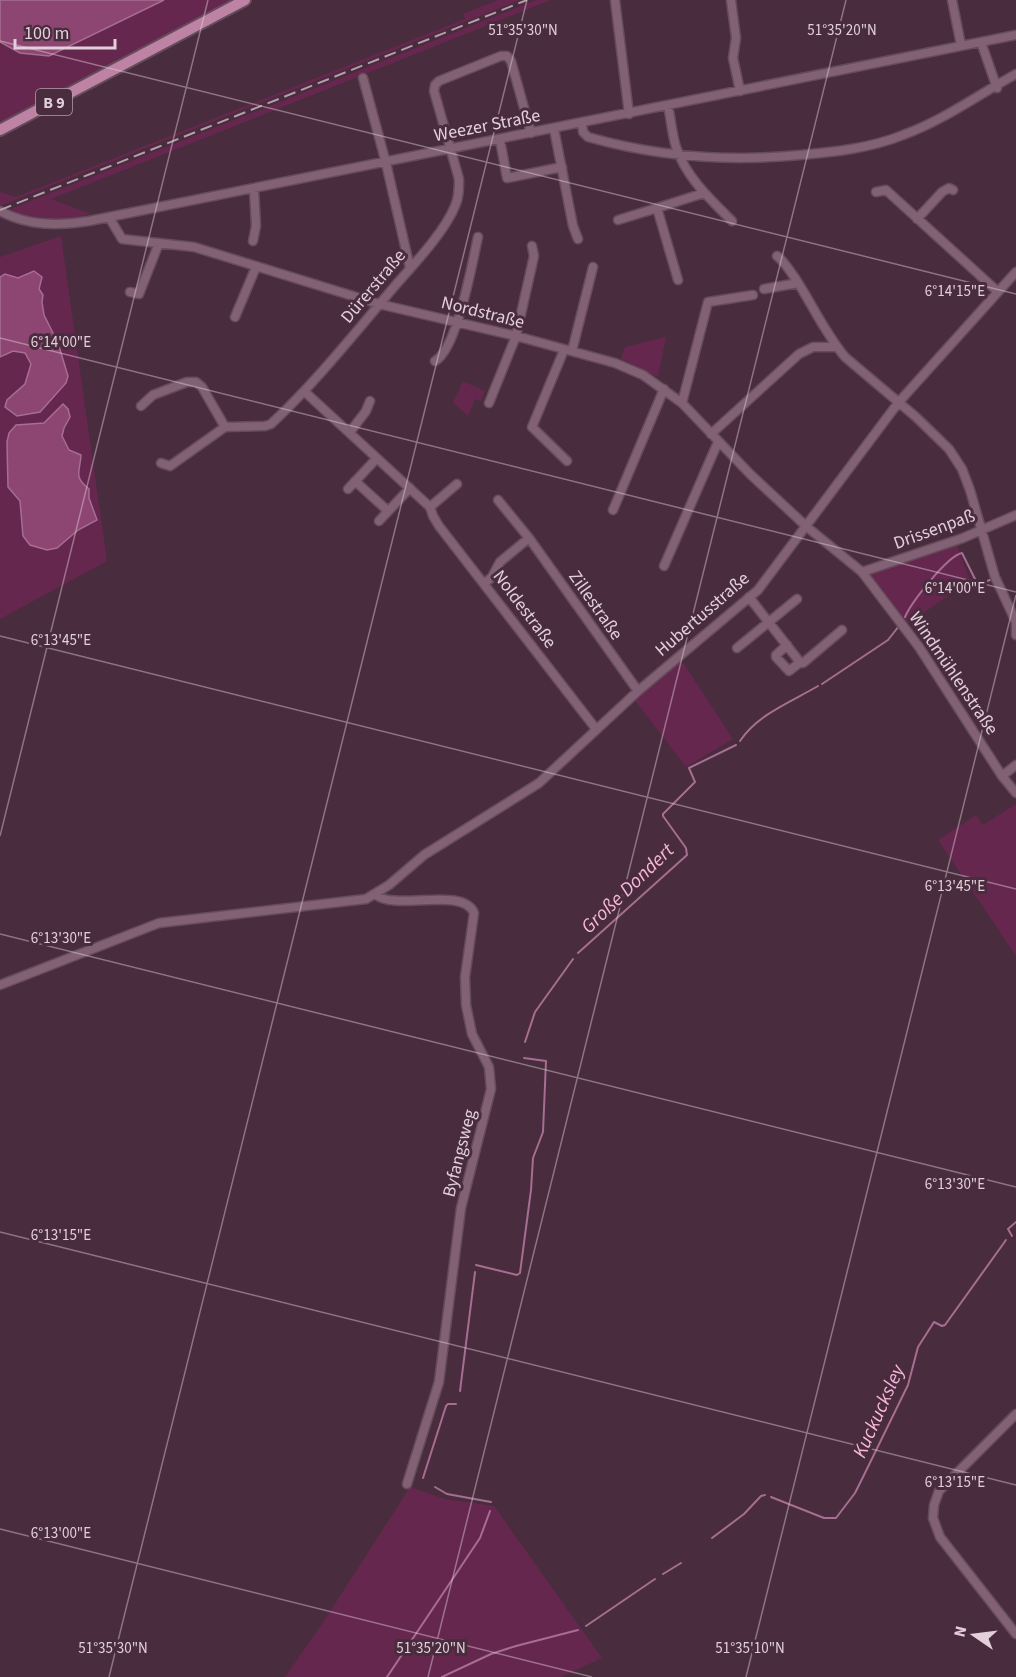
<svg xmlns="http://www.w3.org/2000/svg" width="1016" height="1677" viewBox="0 0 1016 1677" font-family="'Source Sans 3',sans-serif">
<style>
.green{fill:#66274f}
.water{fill:#8d4572;stroke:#a66e91;stroke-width:1.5}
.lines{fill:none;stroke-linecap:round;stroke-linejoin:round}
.stream{stroke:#a66e91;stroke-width:2}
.minor-casing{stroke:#644c5a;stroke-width:11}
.major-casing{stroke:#644c5a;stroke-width:14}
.minor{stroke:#816173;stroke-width:8}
.major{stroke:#be82a5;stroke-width:10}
.rail{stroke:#b49eaa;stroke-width:2;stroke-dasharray:12 6;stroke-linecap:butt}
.ticks{fill:none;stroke:#e2cfd9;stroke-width:1.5;stroke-opacity:0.45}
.labels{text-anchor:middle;stroke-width:6;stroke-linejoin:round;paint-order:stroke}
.shield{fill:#492c3d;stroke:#b49eaa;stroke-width:1.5}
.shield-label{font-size:16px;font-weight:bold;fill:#e2cfd9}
.street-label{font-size:18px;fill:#e2cfd9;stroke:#492c3d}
.water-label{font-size:20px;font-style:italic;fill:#f5b6da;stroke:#492c3d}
.ticks-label{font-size:15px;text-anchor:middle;fill:#e2cfd9;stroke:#492c3d;stroke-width:6;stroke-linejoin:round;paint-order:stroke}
</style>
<rect width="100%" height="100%" fill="#492c3d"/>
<path class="green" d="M164 0H236L0 125V42L20 53 49 56Z
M498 0H520L0 206V192L16 197 465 19 463 14Z
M536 0H551L51 199 91 214 85 215 89 217C62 220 33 221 8 210Z
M61 236 107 561 0 619V257Z
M666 337 658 377 621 359 625 347Z
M463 381 485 391 481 401 475 399 468 416 453 403Z
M956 543 970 581 907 624 867 573Z
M676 662 684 664 733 739 686 767 633 698Z
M1016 804V956L938 840 976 815 983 825Z
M410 1487 445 1499 494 1506 602 1658 561 1677H285L322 1624Z"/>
<path class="water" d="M0 0H164L49 56 20 53 0 42Z
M34 271 42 277 39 289 43 295 42 302 44 315 58 343 68 376 66 383 40 412 17 416 5 407 7 400 25 384 31 364 25 353 13 351 0 357V277L5 274 18 278Z
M63 404 68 409 70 417 64 428 62 436 69 450 81 455C80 473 73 476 89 489V498L97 520 78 530 57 548 47 550 30 545 23 536 20 501 8 487 7 442 9 433 16 425 44 423Z"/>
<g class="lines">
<path class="stream" d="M905 617C911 603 947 556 962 553L978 585 992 579
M822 684 888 640 899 626
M740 741C758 714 791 702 818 686
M578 953 687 855 686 848 663 816V814L695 782 689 768 736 745
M525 1042 535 1012 573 959
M1012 1236 1008 1229 1016 1222
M476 1265 517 1275 520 1273 531 1190 533 1158 543 1132 546 1061 524 1058
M460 1391 475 1272
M423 1478 446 1406 448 1404H456
M435 1487 447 1494 491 1502
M771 1497 824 1518H836L855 1493 864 1475 908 1385 918 1347 934 1322 942 1326 945 1325 1006 1240
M712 1538 744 1514 761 1496 765 1495
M663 1574 681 1563
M586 1626 655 1579
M387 1677 480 1538 490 1511
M442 1677 491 1654 516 1646 578 1630"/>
<defs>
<path id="minor" d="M615 0 629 114
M731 0 736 38 733 58 740 91
M952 0 961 45
M981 42 997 88
M363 78 386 163 410 268
M668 106C671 119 672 134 676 147 686 177 710 199 732 221
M582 123 583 132 588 137C658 157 728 162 800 155 835 152 871 148 903 135 944 120 978 95 1016 74
M554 129 573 226 578 239
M500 140 507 178 562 167
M876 192 886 190 997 291
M0 211C28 226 58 226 89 221L1016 35
M109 217 122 239 194 247 379 304 516 336 615 363 643 375 682 403 750 474 807 527 862 572 919 647 1002 776 1016 793
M917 219 942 192 949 188 953 190
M618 220 657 208
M253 241 256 226 254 189
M777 256C785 262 789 270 795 278 812 304 825 333 845 357L916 417 949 449 962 469 970 490 995 577 1016 622V635
M678 280 657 208 704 193
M764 289 798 283
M130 292 139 294 159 243
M235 317 256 267
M564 350 532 427 567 461
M572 351 593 267
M435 361C457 349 472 264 478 237
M305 392 430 507 457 484
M489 403 516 336 534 256 532 246
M682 403 708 302 753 295
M141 406 153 395 187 382H196L202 387 225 427
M350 432 366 411 370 401
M711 434 799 354 813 347H836
M161 463 170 466 225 427 265 426 271 424C316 382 354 334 394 287 413 265 444 233 455 206 459 198 459 189 459 179L434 91 435 85 439 81 501 56H507L511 61 531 133
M355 481 388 511
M348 489 377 458
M498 500 529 538 638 691
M430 507 433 516 439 526 596 729
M613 510 664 389
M379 521 410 488
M664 566 718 442
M862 572 963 538 1016 515
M485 583 492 577 500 562 529 538
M749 597 799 661 798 664 789 671 776 657V655L787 645
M737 648 797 599
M799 663H803L842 630
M1002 776 1016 765
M376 895C396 911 463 886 474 913L465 977 466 1005 472 1034 489 1067 491 1089 461 1208 439 1382 407 1484
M0 985 159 923 366 899 389 885 424 855 539 783 638 691 758 590 898 403 1016 272
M1016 1414 939 1491 934 1505 933 1518 940 1537 1016 1634"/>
<path id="major" d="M0 130 245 0"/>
</defs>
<use href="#minor" class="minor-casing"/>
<use href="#major" class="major-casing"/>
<use href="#minor" class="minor"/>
<use href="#major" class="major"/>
<path class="rail" d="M0 210 527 0"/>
</g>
<path class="ticks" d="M0 41 1016 294M0 338 1016 592M0 636 1016 889M0 836 208 0M0 934 1016 1187M0 1232 1016 1485M0 1529 592 1677M109 1677 527 0M428 1677 846 0M746 1677 1016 595"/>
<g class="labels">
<rect class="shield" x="36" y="89" width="36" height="26" rx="4.5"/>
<g class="shield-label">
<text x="54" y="108">B 9</text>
</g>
<g class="street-label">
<text transform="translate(487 125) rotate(-11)" y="6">Weezer Straße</text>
<text transform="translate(373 286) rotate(-50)" y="6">Dürerstraße</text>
<text transform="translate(483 312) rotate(14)" y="6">Nordstraße</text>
<text transform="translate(934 529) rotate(-20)" y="6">Drissenpaß</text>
<text transform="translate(596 605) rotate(55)" y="6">Zillestraße</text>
<text transform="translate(525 609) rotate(53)" y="6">Noldestraße</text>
<text transform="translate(702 614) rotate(-41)" y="6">Hubertusstraße</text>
<text transform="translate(954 673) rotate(56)" y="6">Windmühlenstraße</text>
<text transform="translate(459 1153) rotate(-76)" y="6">Byfangsweg</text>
</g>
<g class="water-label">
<text transform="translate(627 888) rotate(-44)" y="7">Große Dondert</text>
<text transform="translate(878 1411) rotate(-66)" y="7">Kuckucksley</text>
</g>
</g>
<g class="ticks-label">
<text x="523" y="35">51°35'30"N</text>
<text x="842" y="35">51°35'20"N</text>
<text x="955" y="296">6°14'15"E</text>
<text x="61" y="347">6°14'00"E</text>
<text x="955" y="593">6°14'00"E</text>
<text x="61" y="645">6°13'45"E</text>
<text x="955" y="891">6°13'45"E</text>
<text x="61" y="943">6°13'30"E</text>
<text x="955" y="1189">6°13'30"E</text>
<text x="61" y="1240">6°13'15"E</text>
<text x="955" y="1487">6°13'15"E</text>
<text x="61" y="1538">6°13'00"E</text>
<text x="113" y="1653">51°35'30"N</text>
<text x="431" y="1653">51°35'20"N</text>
<text x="750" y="1653">51°35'10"N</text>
</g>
<g transform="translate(974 1635) rotate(284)" stroke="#492c3d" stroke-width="4.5" paint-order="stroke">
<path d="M0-4.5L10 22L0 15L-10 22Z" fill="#e2cfd9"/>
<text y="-9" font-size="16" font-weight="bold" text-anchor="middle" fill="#e2cfd9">N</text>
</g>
<path d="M15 39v9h100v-9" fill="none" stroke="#e2cfd9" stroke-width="3"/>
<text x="24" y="39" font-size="18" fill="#e2cfd9" stroke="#492c3d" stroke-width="4.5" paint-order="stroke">100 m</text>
</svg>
